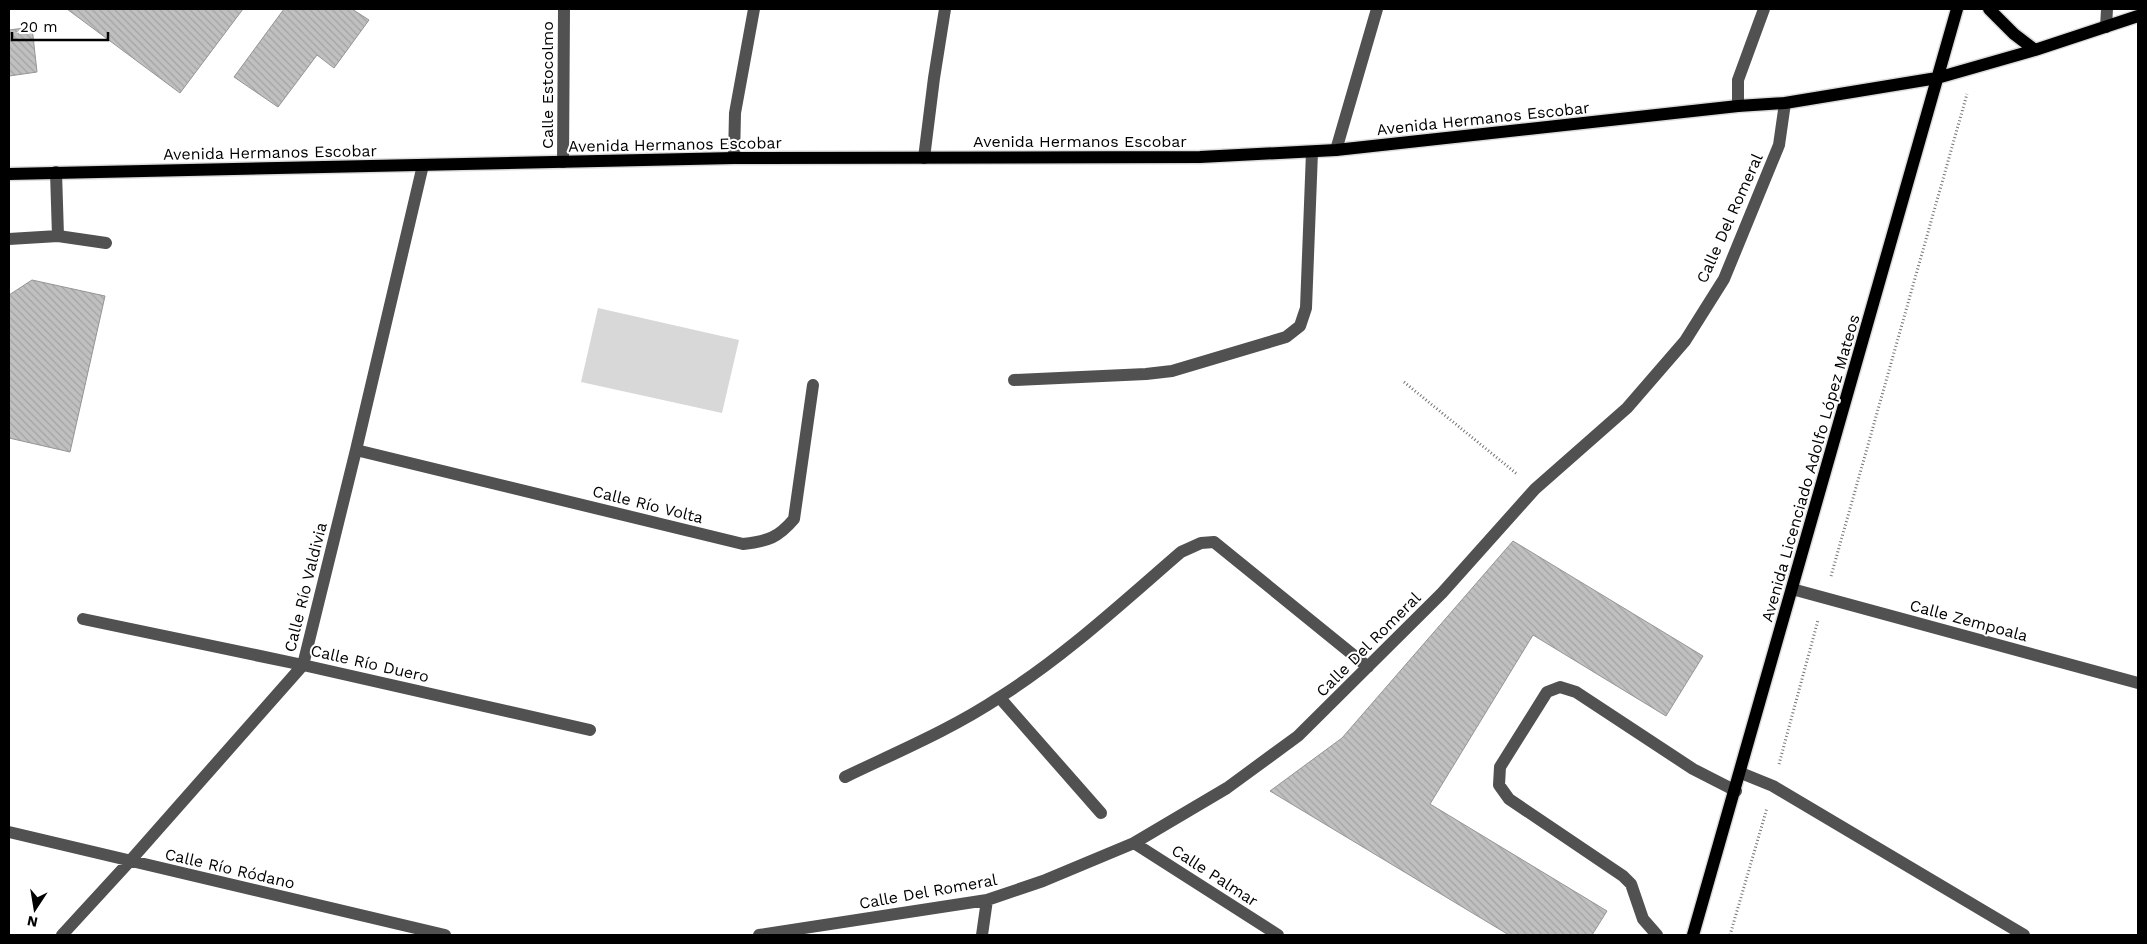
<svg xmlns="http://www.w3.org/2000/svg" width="2147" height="944" viewBox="0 0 2147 944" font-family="'Work Sans',sans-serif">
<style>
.park{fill:#d8d8d8}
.building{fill:url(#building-back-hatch);stroke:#959595}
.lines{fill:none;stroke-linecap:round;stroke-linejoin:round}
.major-casing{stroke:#dbdbdb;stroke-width:15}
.path{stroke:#737373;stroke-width:3;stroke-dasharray:1 2.5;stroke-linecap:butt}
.minor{stroke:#515151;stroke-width:12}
.major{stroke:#000;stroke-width:12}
.labels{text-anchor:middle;stroke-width:4;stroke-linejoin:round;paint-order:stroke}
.street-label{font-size:16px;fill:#000;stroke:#fff}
</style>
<defs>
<pattern id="building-back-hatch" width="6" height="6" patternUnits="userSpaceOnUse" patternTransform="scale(1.25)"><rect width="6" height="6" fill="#c0c0c0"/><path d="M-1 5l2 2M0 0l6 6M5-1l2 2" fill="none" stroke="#a3a3a3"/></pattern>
</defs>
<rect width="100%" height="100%" fill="#fff"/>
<path class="park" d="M598 308 739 340 722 413 581 382Z"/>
<path class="building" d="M67 9H243L180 93Z
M284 9H352L369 20 334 68 317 55 278 107 234 77Z
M32 27 37 72 9 76V30Z
M32 280 105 296 70 452 9 438V295Z
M1513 541 1703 656 1666 716 1533 635 1430 804 1607 911 1592 935H1509L1270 791 1342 738Z"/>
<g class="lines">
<defs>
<path id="major" d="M1989 9 2014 34 2035 50
M9 174 734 158 1200 157 1336 150 1738 106 1785 103 1937 78 2035 50 2138 16
M1693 935 1957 9"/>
</defs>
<use href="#major" class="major-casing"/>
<path class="path" d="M1404 382 1517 474
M1831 576 1967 94
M1779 764 1818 620
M1730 935 1767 808"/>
<path class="minor" d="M2106 27 2107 9
M1738 106V80L1764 9
M1336 150 1377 9
M734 158 735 113 754 9
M924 158 934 78 945 9
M563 162 564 9
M58 236 106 243
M9 239 58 236 56 172
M1014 380 1146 374 1172 371 1286 337 1300 326 1306 308 1312 152
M356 450 743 544C768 541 778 538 794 519L813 385
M1792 589 2138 683
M83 619 303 665 590 730
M1000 698 1101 813
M1741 773 1773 786 2024 935
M845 777C897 752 952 729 1000 697 1065 656 1123 602 1181 552L1201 543 1214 542 1368 667
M9 832 445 935
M1134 843 1278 935
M62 935 130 861 303 665 356 450 423 165
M759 935 987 900 1043 881 1134 843 1227 788 1298 736 1442 593 1535 489 1627 408 1685 341 1724 279 1779 145 1785 103
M982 935 987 900
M1657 935 1643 919 1631 884 1623 876 1509 799 1499 785 1500 767 1547 692 1560 687 1576 692 1693 769 1736 791"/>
<use href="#major" class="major"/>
</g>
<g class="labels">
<g class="street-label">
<text transform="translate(547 85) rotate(-90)" y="6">Calle Estocolmo</text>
<text transform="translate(1483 118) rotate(-6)" y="6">Avenida Hermanos Escobar</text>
<text x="1080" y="147">Avenida Hermanos Escobar</text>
<text transform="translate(675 144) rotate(-1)" y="6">Avenida Hermanos Escobar</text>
<text transform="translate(270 152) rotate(-1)" y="6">Avenida Hermanos Escobar</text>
<text transform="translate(1729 218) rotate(-66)" y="6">Calle Del Romeral</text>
<text transform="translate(1810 468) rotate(-74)" y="6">Avenida Licenciado Adolfo López Mateos</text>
<text transform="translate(648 504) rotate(14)" y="6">Calle Río Volta</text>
<text transform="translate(305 587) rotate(-76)" y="6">Calle Río Valdivia</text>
<text transform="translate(1969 620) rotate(15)" y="6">Calle Zempoala</text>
<text transform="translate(1368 644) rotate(-45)" y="6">Calle Del Romeral</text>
<text transform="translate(370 663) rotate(13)" y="6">Calle Río Duero</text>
<text transform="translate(230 868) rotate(13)" y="6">Calle Río Ródano</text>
<text transform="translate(1215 875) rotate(33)" y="6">Calle Palmar</text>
<text transform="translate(928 891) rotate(-10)" y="6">Calle Del Romeral</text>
</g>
</g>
<rect width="2147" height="944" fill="none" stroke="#000000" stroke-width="20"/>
<g transform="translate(35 909) rotate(192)" stroke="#ffffff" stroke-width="4" paint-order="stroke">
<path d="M0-4L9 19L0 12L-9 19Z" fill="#000000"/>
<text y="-8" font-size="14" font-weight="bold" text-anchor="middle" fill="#000000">N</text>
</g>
<path d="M12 32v8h96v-8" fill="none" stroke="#000000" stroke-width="2.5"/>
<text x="20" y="32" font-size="15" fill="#000000" stroke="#ffffff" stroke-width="4" paint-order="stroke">20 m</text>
</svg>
